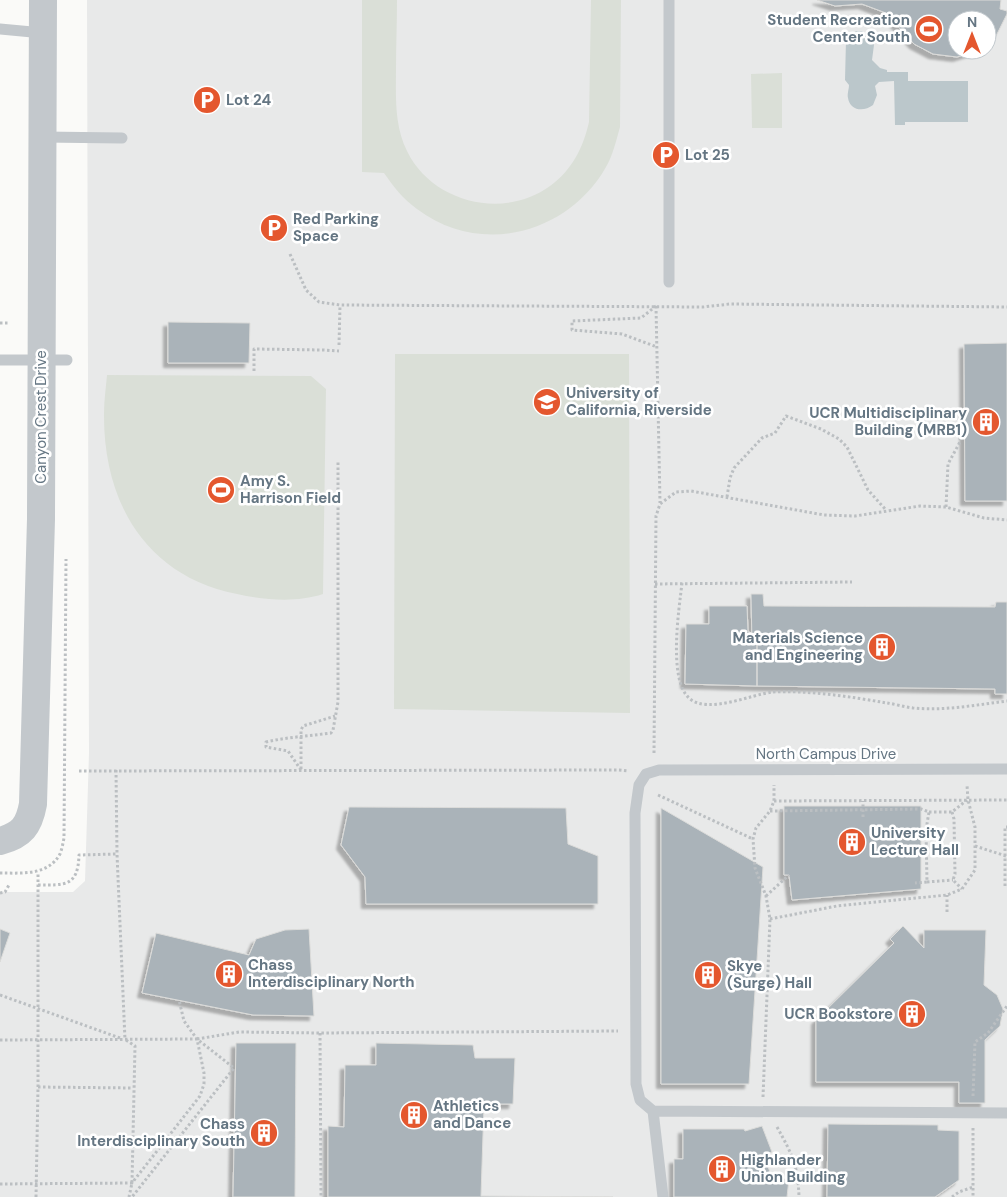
<svg xmlns="http://www.w3.org/2000/svg" width="1007" height="1197" viewBox="0 0 1007 1197" font-family="'DM Sans',sans-serif">
<style>
.built{fill:#e8e9e9;fill-rule:evenodd}
.green{fill:#dadfd7}
.water{fill:#bbc7cb}
.building{fill:#aab3b9;stroke:#dcdcda;filter:url(#shadow)}
.lines{fill:none;stroke-linecap:round;stroke-linejoin:round}
.path{stroke:#bbbfc2;stroke-width:3;stroke-dasharray:2.5 2.5;stroke-linecap:butt}
.service{stroke:#c3c8cc;stroke-width:11}
.tertiary{stroke:#c3c8cc;stroke-width:28}
.labels{text-anchor:middle;stroke-width:5;stroke-linejoin:round;paint-order:stroke}
.poi-label{font-size:15px;font-weight:bold;fill:#657683;stroke:#fff;text-anchor:start}
.street-label{font-size:15px;fill:#657683;stroke:#fff}
</style>
<defs>
<filter id="shadow"><feDropShadow dx="-4.5" dy="4.5" stdDeviation="1" flood-color="#0004"/></filter>
</defs>
<rect width="100%" height="100%" fill="#fafaf8"/>
<path class="built" d="M87 0H1007V1197H0V892H73L85 881 89 753ZM957 20H987V50H957Z"/>
<path class="green" d="M362 0H397C397 23 396 46 396 69 396 96 394 125 407 151 432 203 504 220 550 186 572 170 583 148 589 122L591 0H621L620 127C616 141 613 155 606 167 568 234 480 257 417 209 403 199 393 186 384 173L362 172Z
M782 73V128H752L751 74Z
M395 354H629L630 713 394 709Z
M107 375 311 376 326 389 323 594C296 603 264 600 237 594 145 576 103 501 104 413 104 400 106 387 107 375Z"/>
<path class="water" d="M857 31H862L871 36 874 45 872 60 880 68 887 70V72H908V81H968V122H905V125H895L894 81 879 82 875 86 877 95 873 105C864 112 850 111 848 98 847 94 849 89 849 85L845 80 846 40 852 33Z"/>
<path class="building" d="M817 0H1001L1000 9 1007 11V14L995 38 987 45V20H957V50H980L957 57 933 54 914 44 886 13 862 4 835 6Z
M168 322 250 323 249 363H168Z
M1007 343V501H965L964 344Z
M751 594H763L764 606 995 607 996 602H1007V694H995V689L757 686V661H752V650H757V644H752Z
M709 606H747L748 632 752 633V644H757V650H752V661H757V686L685 684 686 624H709Z
M784 806H921V889L792 900 789 875H784Z
M349 807 566 808 568 844 598 856V904H366L365 877 341 845Z
M661 808 763 867 749 1084H661Z
M903 926 924 948V930H986L984 985 997 995 1003 1009 1000 1026 985 1040V1103H959V1082H816V1020L894 943 890 939Z
M0 929 10 933 0 962Z
M309 929 314 1016 253 1015 142 993 156 933 249 955 256 939 285 930Z
M236 1043H296L295 1197H233Z
M376 1043 473 1045 475 1058H515L513 1104H484L481 1196 613 1197H328V1126L344 1127 345 1065H376Z
M828 1124 938 1125V1130L959 1131V1180L935 1197H827Z
M762 1126 772 1152 764 1155 772 1178 789 1179 787 1197H674V1159H683V1129H744L745 1131Z"/>
<g class="lines">
<path class="path" d="M290 254 306 290 319 302 340 305 703 307 730 304 1007 307
M656 306 660 503
M656 306 641 318 572 321V330L622 334 657 347
M0 323H8
M339 345 340 305
M254 371V349L323 350 339 351
M727 497 730 478 734 468 762 438 775 433 786 416 821 429 839 439 847 447 868 490 886 510
M946 507 948 464 960 442 961 424
M682 583C679 610 668 679 689 698 707 715 752 694 773 692 808 690 852 697 887 703 895 704 904 707 913 708 944 711 976 705 1007 701
M655 584 852 582
M654 753 656 516 660 504 676 492 691 491 824 515 855 516 920 506 946 507 984 518 1007 520
M301 769V730L303 726 335 716
M116 770 117 854 125 1040
M301 770 288 751 266 747V742C288 737 309 736 331 733L333 730 338 702V462
M79 771 619 770 628 771
M658 795 753 839
M774 801 1007 800
M770 811 921 809 929 812 926 830 927 882 915 883
M929 812H952L967 800
M952 812 954 819 955 874 953 880 962 889
M863 817V801
M975 846 1006 856
M0 873C21 873 48 876 60 854 62 849 63 843 64 838L66 559
M927 882 953 880
M38 885C65 885 78 887 79 855L117 854
M1005 886V827H1007
M0 893 5 892 9 885
M766 896 789 875
M947 912V895
M770 919 837 906 947 895 962 889 975 870V827L968 800 967 785
M0 995 120 1038
M320 1033 321 1197
M197 1039 239 1032 320 1033 618 1031
M0 1040 197 1039 234 1068 132 1197
M126 1040 135 1046 132 1183 129 1197
M38 1087 133 1088
M973 1096 975 1042 988 1033 1007 1006
M763 1097 770 919 766 896 755 868 753 839 756 828 770 811 774 801V785
M777 1127C792 1154 798 1165 799 1197
M973 1128V1197
M0 1184 132 1183 200 1096 204 1084V1073L197 1039 184 1021 179 1000
M36 1197 38 1087V872
M952 1197 959 1192 973 1187"/>
<path class="service" d="M669 0V282
M0 29 43 33
M43 137 122 138
M0 360H67
M1007 769 659 770 646 774 639 785 635 813 636 1084 640 1100 653 1111 1007 1113
M653 1111 663 1197"/>
<path class="tertiary" d="M0 841C22 835 29 826 33 804L41 519 43 0"/>
</g>
<defs>
<symbol id="stadium-disc" viewBox="-11 -11 22 22"><circle r="9.5" fill="#e4572e" stroke="#fff"/><path d="M0-5a6.5 5 0 1 0 0 10a6.5 5 0 1 0 0-10ZM-3.5-1.8h7v3.6h-7Z" fill="#fff"/></symbol>
<symbol id="parking-disc" viewBox="-11 -11 22 22"><circle r="9.5" fill="#e4572e" stroke="#fff"/><path d="M-3.5-5.5H1a3.5 3.5 0 0 1 0 7H-1V5.5H-3.5ZM-1-3.4V-.6H.8a1.4 1.4 0 0 0 0-2.8Z" fill="#fff"/></symbol>
<symbol id="university-disc" viewBox="-11 -11 22 22"><circle r="9.5" fill="#e4572e" stroke="#fff"/><path d="M0-5L7-2L0 1L-7-2ZM-4 1L0 2.5L4 1V4Q0 6-4 4Z" fill="#fff"/></symbol>
<symbol id="building-disc" viewBox="-11 -11 22 22"><circle r="9.5" fill="#e4572e" stroke="#fff"/><path d="M-4-6H4V6H1V3H-1V6H-4ZM-2.5-4.3h1.7v1.8h-1.7ZM.8-4.3h1.7v1.8H.8ZM-2.5-1h1.7V.8h-1.7ZM.8-1h1.7V.8H.8Z" fill="#fff"/></symbol>
</defs>
<g fill-rule="evenodd">
<use href="#stadium-disc" x="913" y="13" width="32" height="32"/>
<use href="#parking-disc" x="191" y="84" width="32" height="32"/>
<use href="#parking-disc" x="650" y="139" width="32" height="32"/>
<use href="#parking-disc" x="258" y="212" width="32" height="32"/>
<use href="#university-disc" x="531" y="386" width="32" height="32"/>
<use href="#building-disc" x="970" y="406" width="32" height="32"/>
<use href="#stadium-disc" x="205" y="474" width="32" height="32"/>
<use href="#building-disc" x="866" y="631" width="32" height="32"/>
<use href="#building-disc" x="836" y="826" width="32" height="32"/>
<use href="#building-disc" x="213" y="958" width="32" height="32"/>
<use href="#building-disc" x="692" y="959" width="32" height="32"/>
<use href="#building-disc" x="896" y="998" width="32" height="32"/>
<use href="#building-disc" x="398" y="1099" width="32" height="32"/>
<use href="#building-disc" x="248" y="1117" width="32" height="32"/>
<use href="#building-disc" x="706" y="1153" width="32" height="32"/>
</g>
<g class="labels">
<g class="poi-label">
<text x="910" y="25" text-anchor="end">Student Recreation<tspan x="910" dy="17">Center South</tspan></text>
<text x="226" y="105">Lot 24</text>
<text x="685" y="160">Lot 25</text>
<text x="293" y="224">Red Parking<tspan x="293" dy="17">Space</tspan></text>
<text x="566" y="398">University of<tspan x="566" dy="17">California, Riverside</tspan></text>
<text x="967" y="418" text-anchor="end">UCR Multidisciplinary<tspan x="967" dy="17">Building (MRB1)</tspan></text>
<text x="240" y="486">Amy S.<tspan x="240" dy="17">Harrison Field</tspan></text>
<text x="863" y="643" text-anchor="end">Materials Science<tspan x="863" dy="17">and Engineering</tspan></text>
<text x="871" y="838">University<tspan x="871" dy="17">Lecture Hall</tspan></text>
<text x="248" y="970">Chass<tspan x="248" dy="17">Interdisciplinary North</tspan></text>
<text x="727" y="971">Skye<tspan x="727" dy="17">(Surge) Hall</tspan></text>
<text x="893" y="1019" text-anchor="end">UCR Bookstore</text>
<text x="433" y="1111">Athletics<tspan x="433" dy="17">and Dance</tspan></text>
<text x="245" y="1129" text-anchor="end">Chass<tspan x="245" dy="17">Interdisciplinary South</tspan></text>
<text x="741" y="1165">Highlander<tspan x="741" dy="17">Union Building</tspan></text>
</g>
<g class="street-label">
<text transform="translate(41 417) rotate(-90)" y="5">Canyon Crest Drive</text>
<text x="826" y="759">North Campus Drive</text>
</g>
</g>
<g transform="translate(972 35)"><circle r="24" fill="#ffffff" stroke="#c1c8cd"/>
<path d="M0-4L9 19L0 12L-9 19Z" fill="#e4572e"/>
<text y="-8" font-size="14" font-weight="bold" text-anchor="middle" fill="#657683">N</text>
</g>
</svg>
